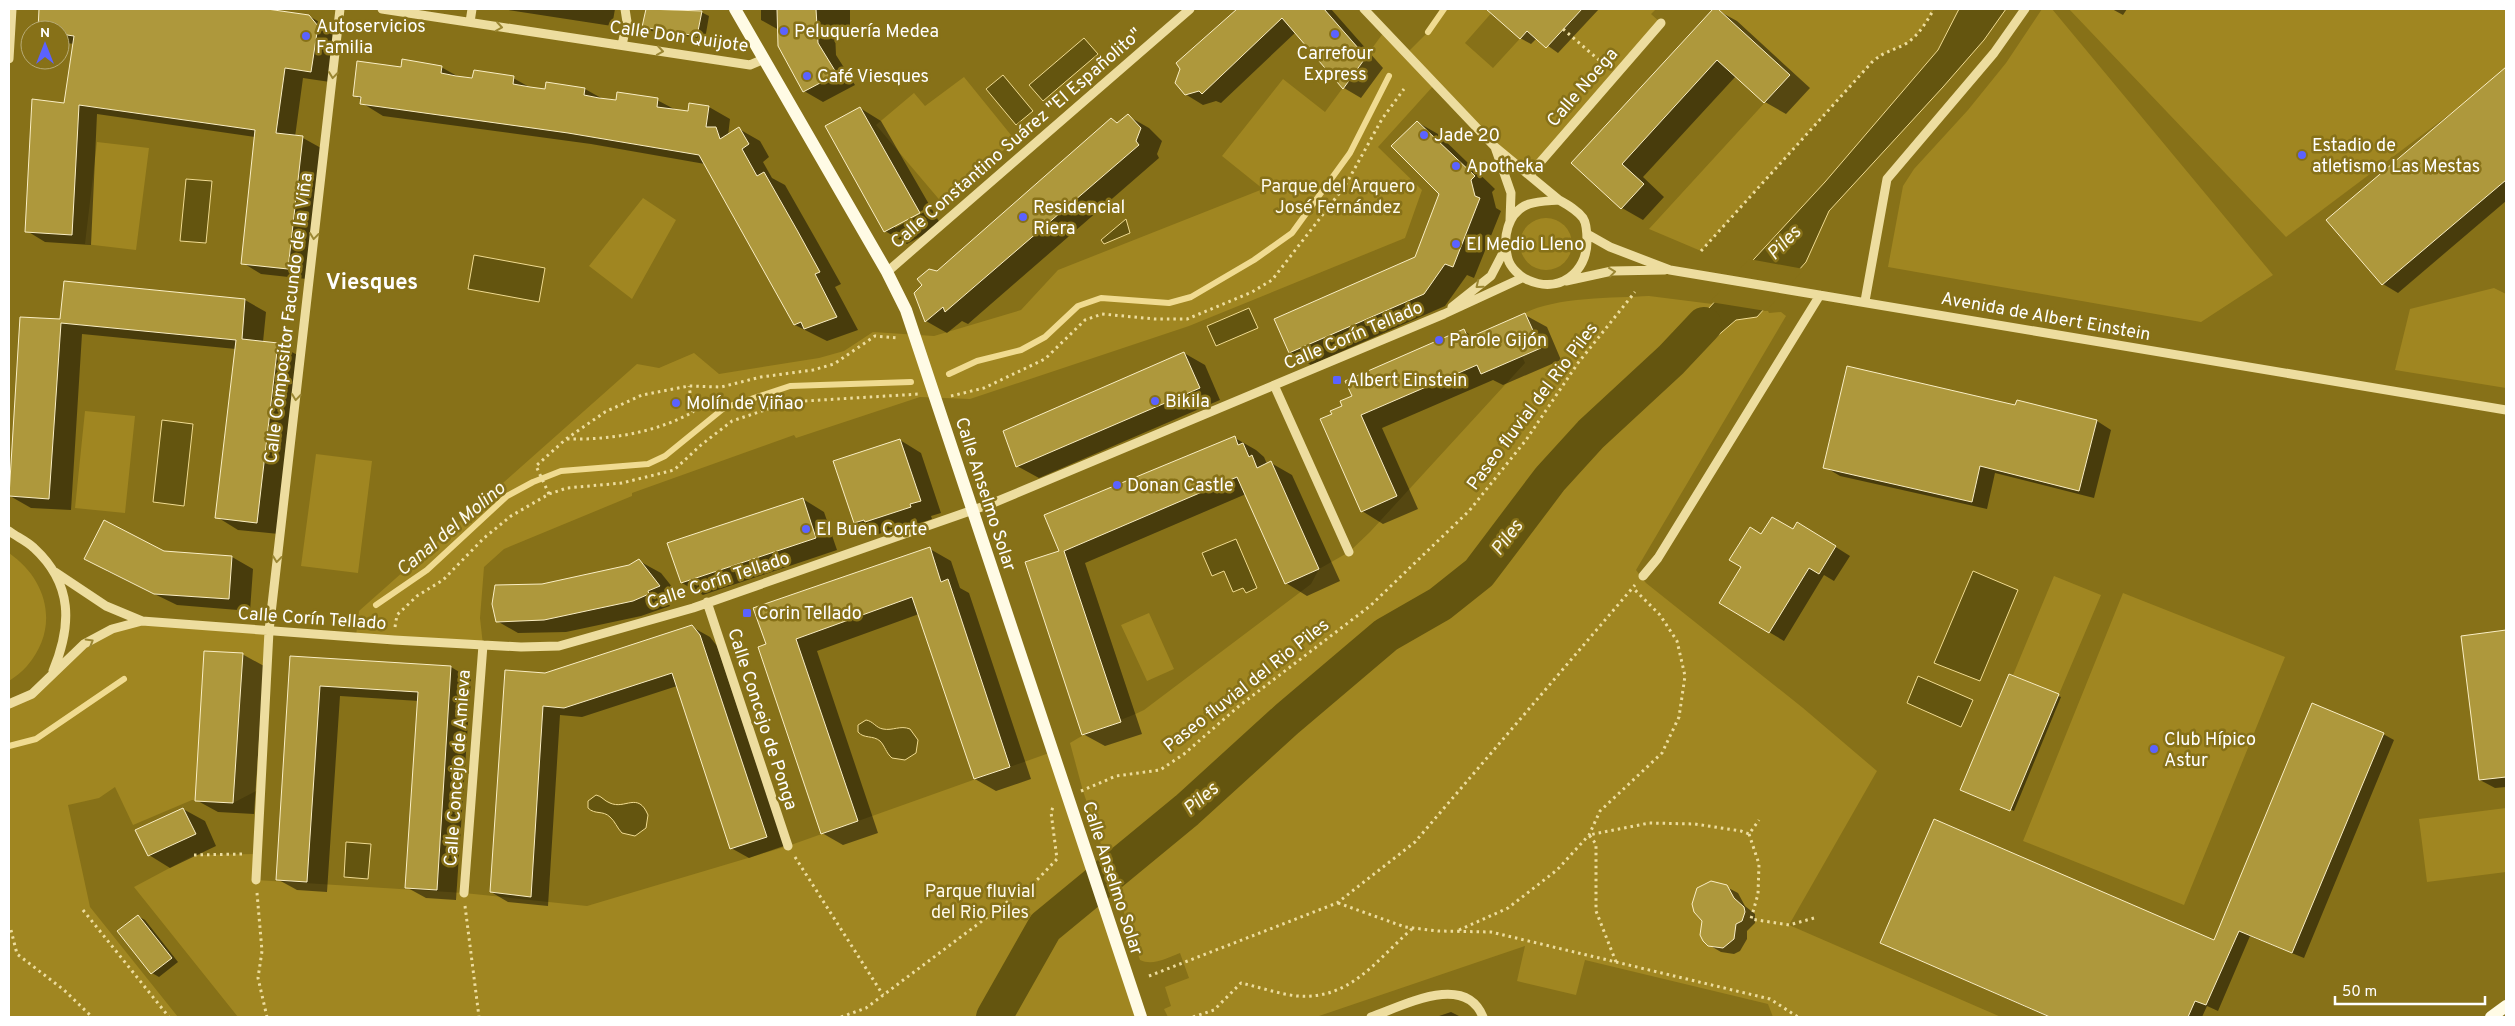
<svg xmlns="http://www.w3.org/2000/svg" width="2515" height="1026" viewBox="0 0 2515 1026" font-family="Overpass,sans-serif">
<style>
.green{fill:#a08621}
.water{fill:#64550f;stroke:#f0db91}
.pier{fill:#877118}
.shadow{fill:#0007;fill-rule:evenodd}
.lines{fill:none;stroke-linecap:round;stroke-linejoin:round}
.stream{stroke:#f0db91;stroke-width:6}
.river{stroke:#64550f;stroke-width:36}
.building{fill:#ae983c;stroke:#faeec4}
.path{stroke:#eddd9f;stroke-width:3;stroke-dasharray:2.5 4;stroke-linecap:butt}
.minor{stroke:#eddd9f;stroke-width:9}
.major{stroke:#fffbe5;stroke-width:12}
.oneway{stroke:#9b8733}
.poi-dot{fill:#5b62ff;stroke:#877118;stroke-width:2}
.labels{text-anchor:middle;stroke-width:5;stroke-linejoin:round;paint-order:stroke}
.poi-label{font-size:18px;fill:#fff;stroke:#877118;text-anchor:start}
.street-label{font-size:18px;fill:#fff;stroke:#877118}
.park-label{font-size:18px;fill:#fdf9ea;stroke:#877118}
.water-label{font-size:19px;font-style:italic;fill:#fdfaee;stroke:#877118}
.district-label{font-size:22px;font-weight:bold;fill:#fff;stroke:#877118}
</style>
<rect width="100%" height="100%" fill="#877118"/>
<path class="green" d="M1444 9 1494 10 1465 43 1493 68 1527 31 1546 48 1582 9H1656L1651 14 1661 23 1530 174 1495 147 1435 84 1378 147 1422 190 1405 238 1189 326 970 399 920 397 796 438 794 435 632 493V496L504 549 484 567 480 618 483 645 356 636 359 611 637 364 659 368 694 353 719 374 819 358 844 351 873 332 934 336 1021 310 1058 270 1263 189 1222 156 1283 79 1325 112 1384 32 1406 54 1428 32Z
M1719 9H1934C1927 21 1919 35 1907 43 1895 50 1885 51 1873 61L1701 251 1649 229 1790 75Z
M2042 9H2052L2273 275 2201 322 1888 267 1903 186 1914 169 1968 110 2006 63Z
M2069 9H2506V72L2286 237Z
M964 77 1015 140 943 204 876 125 914 93 925 106Z
M97 142 149 148 136 250 85 244Z
M643 198 676 220 632 299 589 266Z
M1520 244a26 26 0 1 1 52 0a26 26 0 1 1-52 0Z
M2494 288 2506 294V388L2395 370 2410 309Z
M1649 296 1768 311 1769 313 1781 312 1786 316 1636 570 1646 583 1803 708 1877 771 1789 925 2001 1017H1773L1768 1004 1585 960 1576 995 1517 981 1525 946 1316 1017H1168L1164 1009 1171 1006 1165 987 1189 978 1180 953C1167 958 1153 966 1140 960L1083 791 1070 743C1093 728 1120 722 1144 710L1311 584 1319 569 1349 552 1370 532 1525 363 1522 356 1540 348 1525 313C1555 297 1615 298 1649 296Z
M85 411 135 416 125 513 75 508Z
M316 454 372 461 358 573 301 566Z
M9 553C48 580 60 628 27 666 22 672 15 677 9 681Z
M2054 576 2101 595 2059 694 2013 675Z
M2123 593 2285 657 2184 905 2023 841Z
M1149 613 1174 669 1147 681 1121 625Z
M142 621 269 631 260 789 233 803 192 800 133 825 115 787 99 798 68 805 90 907 178 1017H9V704L32 694 84 644Z
M1052 752 1139 1017H238L134 887 194 855 257 854 256 880 464 893 587 906 788 846Z
M2506 808V872L2427 882 2419 819Z"/>
<path class="water" d="M1959 9H2006L1984 40 1943 87 1829 211 1806 262 1757 317 1736 320 1715 338 1671 360 1696 322 1825 182 1938 50Z
M1084 38 1098 54 1043 101 1029 85Z
M1003 75 1033 111 1016 125 986 89Z
M186 179 212 181 206 243 180 241Z
M1126 219 1130 233 1104 244 1101 240Z
M474 255 545 268 539 302 468 289Z
M1249 308 1258 328 1216 346 1207 326Z
M162 420 193 424 184 506 153 502Z
M1236 539 1257 588 1246 593 1243 588 1233 592 1224 571 1212 576 1202 553Z
M1973 571 2018 590 1980 681 1934 663Z
M1918 676 1973 700 1961 727 1907 703Z
M866 720C873 721 876 728 883 729 893 731 900 725 910 729L918 740 916 753 905 760 892 758C886 753 885 746 880 741 873 735 864 739 858 732V725Z
M596 795C602 796 604 801 610 803 625 810 638 791 648 815L646 828 635 836 622 833C617 828 615 821 610 817 603 810 595 815 588 808V801Z
M346 842 371 844 368 879 344 877Z"/>
<path class="pier" d="M1749 259 1804 269 1766 311 1710 302Z"/>
<path class="shadow" d="M40 9H258L309 16 328 27 337 38 330 82 303 78 295 137 303 138 321 148 307 279 261 274 243 263 255 137 97 114 91 245 45 242 27 231 65 104 74 44 60 42V30H39Z
M502 9H615L612 26Z
M647 9H680L701 12 709 16 705 39 651 31 644 27Z
M761 9H850V32H835L836 55 855 85 823 102 804 91 779 30 761 20Z
M1239 9H1331L1383 68 1361 98 1344 88 1296 32 1221 103 1216 101 1203 105 1185 94 1182 69 1178 63Z
M1495 9H1599L1558 53 1537 38 1531 44 1520 38Z
M1715 9 1737 21 1810 88 1786 114 1765 102 1736 76 1643 177 1664 197 1643 220 1622 208 1573 163Z
M2112 9H2127L2123 15Z
M441 67 459 77 513 78 533 89 546 91 547 83 585 89 603 99 617 101 657 100 676 110 689 112 709 107 730 119 728 136 739 129 760 141 769 157 763 162 772 178 785 185 818 243 841 284 835 287 858 330 827 341 795 325 705 164 591 144 383 116 362 103V100L354 95 402 68Z
M2506 68V201L2398 293 2383 284 2328 220Z
M860 108 881 121 941 225 907 244 885 231ZM925 209 926 211 895 228V225Z
M1128 116 1149 128 1162 141 1157 154 1159 158 968 324 962 321 947 333 926 321 915 293 1111 119 1119 124Z
M1417 122 1438 134 1495 189 1492 192 1496 208 1501 211 1474 278 1467 275 1445 306 1311 365 1289 352 1416 258 1441 193Z
M65 282 245 300 266 312 263 342 278 344 299 356 279 534 238 530 217 517 236 349 82 334 71 510 31 508 10 496 61 321Z
M1525 315 1547 327 1561 360 1503 385 1493 380 1382 428 1418 509 1383 524 1362 511 1333 415 1353 397 1464 331 1474 337Z
M1184 353 1205 365 1220 400 1039 478 1017 466Z
M2018 401 2097 421 2111 430 2094 498 1995 473 1987 509 1840 476 1825 467 2016 406Z
M1235 438 1256 450 1264 457 1267 464 1271 463 1292 475 1340 581 1307 596 1286 583 1246 494 1085 563 1142 734 1105 746 1083 734 1061 552Z
M900 440 921 453 941 513 931 516 932 519 887 534 884 532 876 535 855 523Z
M803 499 824 512 837 550 703 595 682 583Z
M1812 532 1850 556 1834 581 1824 575 1784 641 1769 632 1762 535Z
M930 549 951 561 960 588 969 593 1031 779 996 791 975 779 919 614 817 651 878 833 843 845 822 833 767 645Z
M163 552 232 557 253 569 250 611 177 605 107 571Z
M639 561 661 573 681 598 668 603 670 606 641 616 566 632 518 633 497 621 543 585 630 566Z
M692 627 710 637 717 646 784 846 749 858 731 848 677 686 582 717 560 715 548 906 508 902 491 892 545 674Z
M2506 631V787L2495 788 2480 780 2462 637Z
M242 654 264 666 254 814 218 812 196 800Z
M291 658 451 667 471 679 456 900 426 898 406 887 419 701 340 696 327 892 297 890 277 879Z
M2058 696 2061 697 2014 811 1965 791Z
M2383 734 2394 740 2304 958 2250 936 2218 1011 2207 1006 2202 1017H2049L1881 943 2214 941Z
M183 809 205 821 216 846 170 868 149 855Z
M1719 883 1738 893 1745 906 1755 914V923L1747 931V939L1740 951 1734 954 1721 952 1709 945 1703 920 1698 889 1704 884Z
M138 916 145 920 178 962 159 977 152 973Z
M1451 1012 1461 1017H1436Z"/>
<g class="lines">
<path class="stream" d="M1428 32 1444 9
M949 374 977 361 1021 350 1045 337 1078 306 1101 298 1169 303 1191 297 1254 260 1292 233 1350 153 1389 76
M376 605 427 570 507 496 533 482 561 471 648 464 665 456 724 408 790 386 911 382
M9 746 36 739 124 679"/>
<path class="river" d="M994 1017 1045 927 1187 810 1287 719 1386 635 1440 604 1479 573 1550 479 1591 434 1671 360 1704 325"/>
</g>
<path class="building" d="M39 9H267L309 15 318 26 311 72 285 68 276 133 303 136 288 269 241 264 255 130 79 105 72 235 25 232 32 99 64 103 74 36 60 34V30H38Z
M646 9 702 11 697 36 642 27Z
M777 9H816L818 43 837 74 803 92 778 46Z
M1237 9H1324L1366 57 1343 89 1282 18 1202 94 1199 91 1185 95 1175 83 1180 69 1176 63Z
M1486 9H1582L1546 48 1527 31 1520 39Z
M1713 9H1718L1790 75 1764 103 1717 60 1622 164 1644 184 1621 209 1571 163Z
M402 59 442 66 441 73 456 76 472 78 474 70 514 76 513 84 530 87 545 89 546 82 585 88 584 95 599 98 616 100 617 92 658 98 657 107 688 111 689 103 709 106 706 127H716L720 139 739 127 749 144 742 149 757 176 764 172 797 230 820 272 815 274 837 317 804 329 801 322 794 325 699 155 568 133 360 104 361 97 353 96 357 61 401 67Z
M2506 67V180L2382 285 2326 220Z
M860 107 920 213 884 232 825 126Z
M1128 114 1141 128 1136 141 1139 145 945 312 943 307 925 322 914 293 922 285 917 279 929 269 937 271 1111 118 1117 123Z
M1417 121 1475 176 1471 180 1475 196 1480 198 1453 267 1445 264 1424 294 1289 353 1274 319 1415 257 1439 194 1391 146Z
M64 281 245 299 242 339 278 343 257 523 215 518 236 340 61 323 49 499 9 496 20 317 60 319Z
M1525 313 1541 348 1481 374 1477 365 1361 415 1397 496 1361 512 1320 419 1332 414 1330 411 1342 406 1340 401 1352 396 1345 381 1464 329 1468 338Z
M1184 352 1200 388 1016 467 1003 431Z
M1847 366 2015 405 2017 400 2097 420 2079 491 1980 466 1972 502 1823 468Z
M1235 436 1238 445 1243 443 1249 457 1252 455 1257 468 1271 461 1319 569 1285 584 1237 477 1064 551 1121 722 1082 735 1025 562 1059 551 1044 515Z
M900 439 921 501 910 504 911 507 865 522 864 520 854 523 833 461Z
M803 498 816 538 681 583 667 543Z
M1772 517 1793 529 1797 522 1836 546 1819 574 1809 568 1769 633 1719 603 1741 567 1729 560 1750 527 1761 534Z
M104 520 164 551 232 556 229 599 154 594 84 559Z
M930 547 941 582 948 579 1010 767 974 779 912 597 796 639 858 821 821 834 758 647 766 644 753 608Z
M639 559 660 586 648 591 649 594 633 601 544 620 496 622 492 604 495 585 542 584 629 565Z
M692 625 700 635 767 837 730 849 672 673 564 708 543 706 531 897 490 892 505 670 545 673Z
M2506 630V777L2479 780 2461 636Z
M204 651 243 653 233 803 195 801Z
M290 656 451 666 437 890 405 888 418 692 320 686 307 882 276 880Z
M2009 674 2059 694 2010 811 1960 790Z
M2312 703 2384 733 2292 953 2239 931 2206 1005 2195 1001 2188 1017H2050L1880 943 1934 819 2214 940Z
M183 808 196 834 148 856 135 830Z
M1711 881 1727 885 1734 898 1744 907 1745 912 1742 921 1736 924 1734 939 1723 948 1708 946 1703 941 1700 935 1702 921 1694 912 1692 904 1697 888Z
M138 915 172 958 151 974 117 931Z"/>
<g class="lines">
<path class="path" d="M1563 29 1607 67
M1701 251 1873 61C1885 51 1895 50 1907 43 1919 35 1927 21 1934 9
M951 396 984 388 1045 359 1085 320 1102 314 1155 319H1187L1252 292 1272 280 1345 186 1382 119 1404 89
M567 439C609 440 655 433 693 412L689 386
M549 494 536 466 566 439 605 412 642 395 689 386 721 387 761 377 813 370 834 364 875 336 898 338
M395 627 397 615 417 596 443 580 484 538 511 516 549 494 567 488 622 483 674 470 701 445 732 421 789 402 919 394
M1081 791 1116 776 1160 770 1184 754 1239 706 1370 606 1469 511 1526 440 1578 363 1635 292
M1749 834 1759 864 1758 894 1751 919 1789 925 1814 918
M194 855 244 854
M795 857 883 995
M257 893 262 951 258 978 267 1017
M1338 903 1405 927 1438 931 1491 932 1770 999 1798 1017
M465 906 479 1017
M83 910 169 1017
M11 930 17 954 64 990 92 1017
M1459 930 1508 908 1557 870 1589 835 1600 811 1662 753 1679 717 1685 676 1677 641 1660 615 1633 588
M1616 962 1596 911V844L1589 835 1649 823 1695 824 1741 831 1749 834 1759 820
M1149 976 1337 903 1415 842 1635 585
M841 1017 866 1008 1038 879 1057 859 1051 812 1054 805
M1193 1017 1214 1010 1241 983C1259 987 1279 994 1297 996 1351 1000 1376 960 1413 928"/>
<path class="minor" d="M382 9 750 65 764 59
M1364 9 1495 147 1559 200
M470 22 472 9
M622 45 627 22 625 9
M9 59 12 9
M1495 147 1511 193 1510 221
M1530 174 1661 23
M1559 200C1568 205 1577 210 1583 218 1587 224 1587 234 1587 241 1587 273 1559 294 1528 280 1520 277 1510 267 1508 259 1502 239 1507 212 1529 204 1539 201 1549 201 1559 200Z
M1587 234 1610 247 1670 270 2506 410
M887 272 1190 9
M1566 281 1612 271 1665 270
M1865 301 1887 179 1994 53 2025 9
M1452 307 1491 276 1505 249
M1274 385 1349 552
M9 531C17 537 27 541 34 548 73 584 72 625 53 671
M55 572 106 606 142 621
M1643 576 1658 558 1820 295
M707 602 788 846
M9 704 32 694 84 644 112 629 142 621 394 640 521 647 559 646 693 608 993 503 1444 314 1522 278
M256 880 269 631 340 9
M464 893 483 645
M1371 1017C1403 1006 1465 972 1483 1017"/>
<path class="major" d="M735 9 887 272 906 310 1141 1017
M2491 1017 2506 1006"/>
</g>
<defs><path id="oneway-chevron" d="M-2-3.5L2.5 0L-2 3.5" fill="none" stroke-width="1.6" stroke-linecap="round" stroke-linejoin="round" transform="scale(1.25)"/></defs>
<g class="oneway">
<use href="#oneway-chevron" transform="translate(499 27) rotate(9)"/>
<use href="#oneway-chevron" transform="translate(660 51) rotate(9)"/>
<use href="#oneway-chevron" transform="translate(333 75) rotate(97)"/>
<use href="#oneway-chevron" transform="translate(314 236) rotate(97)"/>
<use href="#oneway-chevron" transform="translate(1612 272) rotate(-7)"/>
<use href="#oneway-chevron" transform="translate(1479 285) rotate(141)"/>
<use href="#oneway-chevron" transform="translate(296 397) rotate(97)"/>
<use href="#oneway-chevron" transform="translate(277 559) rotate(97)"/>
<use href="#oneway-chevron" transform="translate(90 642) rotate(-31)"/>
</g>
<g class="poi-dot">
<circle cx="784" cy="31" r="5"/>
<circle cx="1335" cy="34" r="5"/>
<circle cx="306" cy="36" r="5"/>
<circle cx="807" cy="76" r="5"/>
<circle cx="1424" cy="135" r="5"/>
<circle cx="2302" cy="155" r="5"/>
<circle cx="1456" cy="166" r="5"/>
<circle cx="1023" cy="217" r="5"/>
<circle cx="1456" cy="244" r="5"/>
<circle cx="1439" cy="340" r="5"/>
<rect x="1332" y="375" width="10" height="10" rx="2.5"/>
<circle cx="1155" cy="401" r="5"/>
<circle cx="676" cy="403" r="5"/>
<circle cx="1117" cy="485" r="5"/>
<circle cx="806" cy="529" r="5"/>
<rect x="742" y="608" width="10" height="10" rx="2.5"/>
<circle cx="2154" cy="749" r="5"/>
</g>
<g class="labels">
<g class="poi-label">
<text x="316" y="32">Autoservicios<tspan x="316" dy="21">Familia</tspan></text>
<text x="794" y="37">Peluquería Medea</text>
<text x="1335" y="59" text-anchor="middle">Carrefour<tspan x="1335" dy="21">Express</tspan></text>
<text x="817" y="82">Café Viesques</text>
<text x="1434" y="141">Jade 20</text>
<text x="2312" y="151">Estadio de<tspan x="2312" dy="21">atletismo Las Mestas</tspan></text>
<text x="1466" y="172">Apotheka</text>
<text x="1033" y="213">Residencial<tspan x="1033" dy="21">Riera</tspan></text>
<text x="1466" y="250">El Medio Lleno</text>
<text x="1449" y="346">Parole Gijón</text>
<text x="1347" y="386">Albert Einstein</text>
<text x="1165" y="407">Bikila</text>
<text x="686" y="409">Molín de Viñao</text>
<text x="1127" y="491">Donan Castle</text>
<text x="816" y="535">El Buen Corte</text>
<text x="757" y="619">Corin Tellado</text>
<text x="2164" y="745">Club Hípico<tspan x="2164" dy="21">Astur</tspan></text>
</g>
<g class="street-label">
<text transform="translate(679 36) rotate(8)" y="6">Calle Don Quijote</text>
<text transform="translate(1582 87) rotate(-49)" y="6">Calle Noega</text>
<text transform="translate(1016 138) rotate(-41)" y="6">Calle Constantino Suárez "El Españolito"</text>
<text transform="translate(2046 316) rotate(10)" y="6">Avenida de Albert Einstein</text>
<text transform="translate(288 318) rotate(-83)" y="6">Calle Compositor Facundo de la Viña</text>
<text transform="translate(1353 335) rotate(-23)" y="6">Calle Corín Tellado</text>
<text transform="translate(1532 406) rotate(-53)" y="6">Paseo fluvial del Rio Piles</text>
<text transform="translate(986 494) rotate(72)" y="6">Calle Anselmo Solar</text>
<text transform="translate(718 580) rotate(-18)" y="6">Calle Corín Tellado</text>
<text transform="translate(312 618) rotate(4)" y="6">Calle Corín Tellado</text>
<text transform="translate(1246 685) rotate(-38)" y="6">Paseo fluvial del Rio Piles</text>
<text transform="translate(763 719) rotate(72)" y="6">Calle Concejo de Ponga</text>
<text transform="translate(457 768) rotate(-86)" y="6">Calle Concejo de Amieva</text>
<text transform="translate(1113 878) rotate(72)" y="6">Calle Anselmo Solar</text>
</g>
<g class="park-label">
<text x="1338" y="192">Parque del Arquero<tspan x="1338" dy="21">José Fernández</tspan></text>
<text x="980" y="897">Parque fluvial<tspan x="980" dy="21">del Rio Piles</tspan></text>
</g>
<g class="water-label">
<text transform="translate(1783 242) rotate(-46)" y="7">Piles</text>
<text transform="translate(450 528) rotate(-40)" y="7">Canal del Molino</text>
<text transform="translate(1506 537) rotate(-53)" y="7">Piles</text>
<text transform="translate(1200 798) rotate(-41)" y="7">Piles</text>
</g>
<g class="district-label">
<text x="372" y="289">Viesques</text>
</g>
</g>
<rect width="2515" height="1026" fill="none" stroke="#ffffff" stroke-width="20"/>
<g transform="translate(45 45)"><circle r="24" fill="#877118" stroke="#b7aa74"/>
<path d="M0-4L9 19L0 12L-9 19Z" fill="#5b62ff"/>
<text y="-8" font-size="14" font-weight="bold" text-anchor="middle" fill="#ffffff">N</text>
</g>
<path d="M2335 996v8h150v-8" fill="none" stroke="#ffffff" stroke-width="2.5"/>
<text x="2342" y="996" font-size="15" fill="#ffffff" stroke="#877118" stroke-width="4" paint-order="stroke">50 m</text>
</svg>
